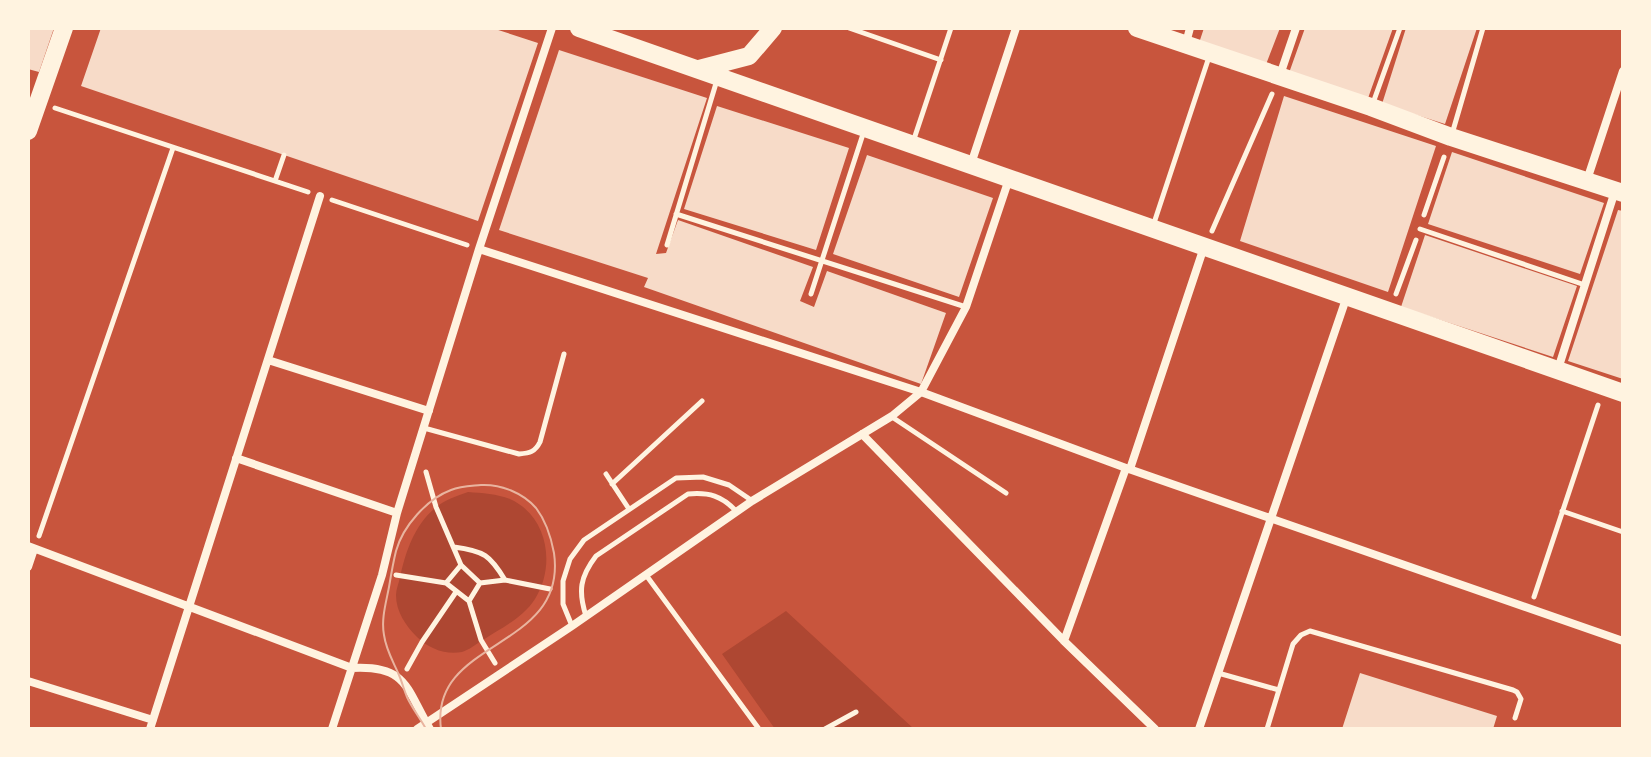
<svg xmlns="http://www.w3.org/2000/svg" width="1651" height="757" viewBox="0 0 1651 757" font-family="Roboto,sans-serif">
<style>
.green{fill:#ae4732}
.building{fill:#f7dbc8}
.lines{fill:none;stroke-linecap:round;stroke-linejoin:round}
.path{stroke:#fff3e0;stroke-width:5}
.service{stroke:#fff3e0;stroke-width:5}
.minor{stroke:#fff3e0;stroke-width:8}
.primary{stroke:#fff3e0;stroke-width:18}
.tram{stroke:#e9b49f;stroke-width:2}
</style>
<rect width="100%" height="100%" fill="#c8553d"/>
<path class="green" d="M468 492C482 493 497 494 510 499 548 516 556 566 535 599 523 618 501 628 483 640 476 644 469 650 462 652 446 655 429 649 417 637 406 626 396 612 396 595 396 589 399 583 400 577 406 551 414 526 435 508 444 500 457 496 468 492Z
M786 611 914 729H775L722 654Z"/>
<path class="building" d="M28 28H54L39 72 28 69Z
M101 28H492L538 43 478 221 81 86Z
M1204 28H1280L1265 67 1199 43Z
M1305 28H1393L1367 101 1289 73Z
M1406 28H1477L1445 124 1382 104Z
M559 50 707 98 656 254 666 253 678 220 813 267 800 301 814 307 827 271 946 313 921 384 644 287 648 278 499 230Z
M1284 96 1436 146 1388 292 1240 241Z
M717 106 849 148 816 250 684 209Z
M1452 152 1604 203 1580 274 1428 224Z
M867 155 993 198 959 297 833 254Z
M1618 210 1623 211V379L1568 361Z
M1425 235 1577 286 1553 357 1401 307Z
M1360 673 1497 716 1493 729H1342Z"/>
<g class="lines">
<path class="path" d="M55 108 308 192
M275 181 284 155
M332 200 467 245
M1424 215 1444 157
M1212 231 1272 94
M1396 294 1416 240
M426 472 436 507 461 565
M1562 511 1623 532
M39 536 173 148
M454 547C484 551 490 555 505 580
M461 565 480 583 469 601 446 583Z
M396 575 446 583
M480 583 505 580 550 589
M1534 597 1598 405
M469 601 481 640 495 663
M407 669 422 642 456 592
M825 729 856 712"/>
<path class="service" d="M849 28 941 60
M1373 103 1400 28
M1452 134 1483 28
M914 139 951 28
M676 214 966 307
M1153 226 1209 57
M1420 229 1585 285
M667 245 717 80
M811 294 864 131
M892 417 1006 493
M424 428 519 454C530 453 535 452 540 442L564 354
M606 474 629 509
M612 484 702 401
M646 575 759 729
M586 616C578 591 580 577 596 556L688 494C709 492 722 496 736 511
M572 626 563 604V581L570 559 584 540 676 478 703 477 729 485 751 500
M1218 673 1279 690
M1267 729 1293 644 1301 635 1310 631 1513 690 1517 692 1521 699 1515 718"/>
<path class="minor" d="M1186 43 1190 28
M1280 75 1296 28
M971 164 1016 28
M1587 180 1623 71
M479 249 921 392 1126 468 1623 641
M268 360 429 411
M1558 369 1615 191
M862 434 1064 641 1155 729
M236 458 397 513
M1130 469 1204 247
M28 546 352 668C408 665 406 689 430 729
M28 567 34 549
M1064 641 1126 468
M28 681 153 720
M150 729 320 196
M332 729 382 575 397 513 479 249 552 28
M417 729 572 626 752 501 892 416 921 392 966 307 1009 179
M1199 729 1347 296"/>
<path class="primary" d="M579 28 1623 393
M1137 28 1371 107 1451 137 1623 193
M699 69 749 56 773 28
M28 131 64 28"/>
<path class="tram" d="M426 729C420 718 412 708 407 697 404 690 402 682 399 675 393 661 386 650 384 635 381 619 386 603 389 587 391 575 393 563 396 551 403 526 427 499 451 490 461 486 472 486 481 485 501 484 523 493 536 508 546 521 551 537 554 553 568 651 429 638 441 729"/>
</g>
<rect width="1651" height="757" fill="none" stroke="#fff3e0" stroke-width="60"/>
</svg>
